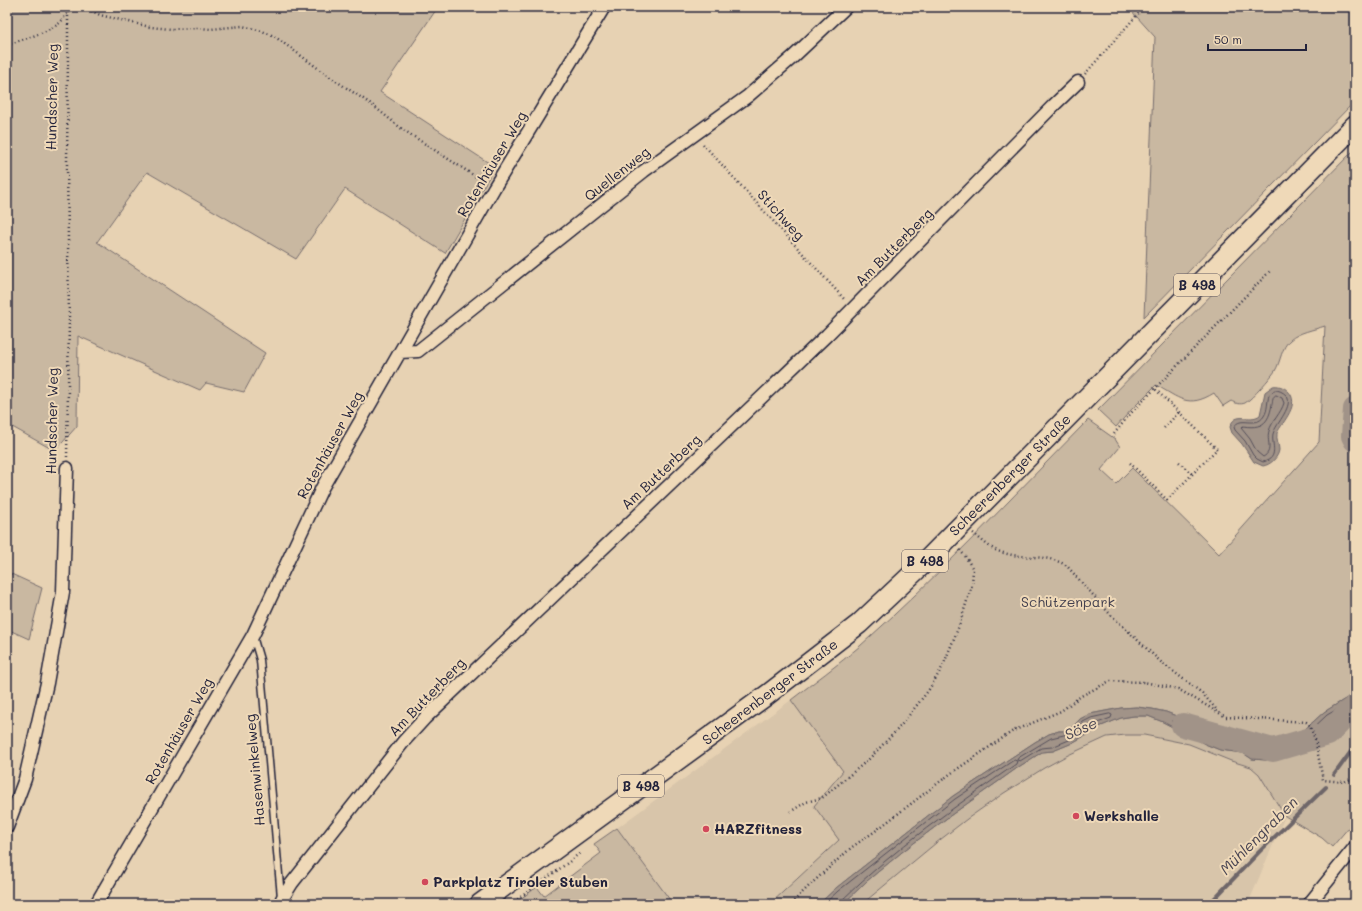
<svg xmlns="http://www.w3.org/2000/svg" width="1362" height="911" viewBox="0 0 1362 911" font-family="Mali,sans-serif">
<style>
.built{fill:#d8c5aa}
.green{fill:#c9b8a1;stroke:#766d6e}
.water{fill:#a19388;stroke:#6e6669}
.lines{fill:none;stroke-linecap:round;stroke-linejoin:round}
.shore{stroke:#554f5a;stroke-width:1}
.stream{stroke:#6e6669;stroke-width:4}
.river{stroke:#a19388;stroke-width:24}
.lane-casing{stroke:#22223b;stroke-width:9}
.street-casing{stroke:#22223b;stroke-width:15}
.primary-casing{stroke:#22223b;stroke-width:22}
.path{stroke:#22223b;stroke-width:2.5;stroke-dasharray:1 3;stroke-linecap:butt}
.lane{stroke:#efd9b8;stroke-width:6}
.street{stroke:#efd9b8;stroke-width:12}
.primary{stroke:#efd9b8;stroke-width:19}
.poi-dot{fill:#d1495b;stroke:#efd9b8;stroke-width:1.5}
.labels{text-anchor:middle;stroke-width:4;stroke-linejoin:round;paint-order:stroke}
.shield{fill:#efd9b8;stroke:#605960;stroke-width:1}
.shield-label{font-size:13px;font-weight:bold;fill:#22223b}
.street-label{font-size:14px;fill:#22223b;stroke:#efd9b8}
.park-label{font-size:14px;fill:#43404f;stroke:#efd9b8}
.poi-label{font-size:14px;font-weight:bold;fill:#22223b;stroke:#efd9b8;text-anchor:start}
.water-label{font-size:15px;font-style:italic;fill:#484452;stroke:#efd9b8}
</style>
<rect width="100%" height="100%" fill="#e7d2b3"/>
<filter id="ink" filterUnits="userSpaceOnUse"><feTurbulence type="fractalNoise" baseFrequency=".025" numOctaves="2"/><feDisplacementMap in="SourceGraphic" scale="8" xChannelSelector="R" yChannelSelector="G"/><feConvolveMatrix kernelMatrix="1 2 1 2 8 2 1 2 1" color-interpolation-filters="sRGB"/></filter>
<g filter="url(#ink)">
<path class="built" d="M791 700 843 771 839 840 770 904H673L617 828Z
M1125 735H1143L1189 744 1231 761 1251 767 1259 774 1285 816 1248 904H862L936 843 967 819 1004 793 1044 768 1066 756 1107 737Z"/>
<path class="green" d="M7 7H438L380 92 495 167 445 253 345 189 296 259 147 172 97 242 265 353 244 392 206 383 200 390 78 336 77 426 55 451 7 424Z
M1128 7H1355V101L1144 317 1155 37Z
M1355 149V693L1324 712 1303 731 1290 737 1245 744 1234 742 1223 738 1184 719 1166 712 1152 709 1137 707 1121 708 1090 714 1080 719 1074 726 1066 731H1059L1049 734 1035 742 953 796 836 888 819 904H770L839 840 814 806 843 771 791 700C814 682 838 665 860 646 940 575 1013 496 1088 420L1115 439 1120 447 1101 470 1116 484 1132 468 1219 554 1319 442 1325 326C1313 330 1299 332 1290 340 1281 348 1281 361 1275 371 1271 377 1252 399 1245 403 1240 405 1235 403 1231 401L1223 406 1214 393C1188 409 1179 398 1156 385L1132 409 1116 427 1098 410Z
M7 572 42 588 29 639 7 629Z
M1355 711V820L1332 847 1322 838 1285 816 1259 774 1251 767 1231 761 1189 744 1144 735H1125L1107 737 1066 756 1044 768 1004 793 967 819 936 843 862 904H843L867 881 902 852 947 818 1020 766 1042 752 1053 751 1070 744 1086 735 1094 729 1121 718 1134 716H1148L1163 722 1205 744 1220 750 1243 753 1252 759 1266 760 1301 747 1308 746C1315 731 1333 728 1346 719 1349 717 1352 714 1355 711Z
M617 828 673 904H513L537 887 544 896 601 853 594 844Z"/>
<path class="water" d="M1273 386C1278 385 1284 387 1288 391 1301 404 1283 421 1277 433 1276 439 1279 445 1279 450 1278 458 1270 465 1263 466L1254 462 1242 444 1232 433 1230 427C1235 410 1250 423 1260 415L1265 392Z
M1355 693V711L1347 719 1331 726 1312 739 1311 745 1301 747 1266 760 1252 759 1243 753 1220 750 1205 744 1163 722 1148 716H1134L1121 718 1094 729 1086 735 1070 744 1053 751 1042 752 1020 766 947 818 902 852 867 881 843 904H819L836 888 953 796 1035 742 1049 734 1059 731H1066L1074 726 1080 719 1090 714 1121 708 1137 707 1152 709 1166 712 1184 719 1223 738 1234 742 1245 744 1290 737 1303 731 1324 712Z"/>
<g class="lines">
<path class="shore" d="M1275 390C1279 390 1283 392 1286 395 1295 405 1276 423 1273 434 1271 444 1280 458 1263 462L1257 459 1253 455 1245 441 1235 430 1234 427C1240 415 1256 429 1264 416 1268 410 1267 402 1269 395Z
M1276 395 1282 398 1284 403C1281 413 1272 421 1269 431 1266 441 1274 451 1263 457L1257 452 1250 439 1241 428 1243 426C1267 430 1270 418 1273 398Z
M1355 699 1327 715 1310 731V733L1312 734 1329 723 1344 716 1351 709 1355 708
M1110 714 1112 715 1111 718 1092 725 1084 732 1069 740 1052 747 1041 748 1020 761 1017 760 1018 758 1051 738 1068 734 1077 729 1083 722 1091 718Z
M1174 719 1183 722 1221 741 1222 744 1220 745 1207 740 1173 723 1172 721Z
M1306 734 1309 736 1306 742C1288 744 1263 764 1247 750L1248 748 1291 741Z
M824 904 838 891 955 799 1014 760 1017 761 1016 764C956 806 895 848 842 900L841 904"/>
<path class="stream" d="M1334 775 1355 746
M1213 904V900L1259 852 1326 787"/>
<path class="river" d="M1355 409 1353 436 1355 440
M1183 725 1273 750 1328 734 1355 706"/>
<defs>
<path id="lane" d="M253 636 260 660 281 897"/>
<path id="street" d="M400 352 418 351 644 171 748 96 793 57 846 7
M7 827 25 779 47 683 63 592 67 468
M96 904 253 635 322 488 494 188 604 7
M280 904 282 899 292 883 404 741 425 718 827 335 1054 105 1078 82
M1309 904 1355 847"/>
<path id="primary" d="M480 904 767 695 859 624 922 565 987 499 1355 125"/>
</defs>
<use href="#lane" class="lane-casing"/>
<use href="#street" class="street-casing"/>
<use href="#primary" class="primary-casing"/>
<path class="path" d="M84 7 100 15 150 27 171 29 199 28 211 29 242 26 262 31 274 36 330 77 371 104 402 129 484 182
M7 45C24 39 42 34 57 25 64 20 67 11 74 7
M1085 74 1144 7
M703 144 845 300
M1164 428 1179 412
M1114 434 1131 413 1270 271
M67 457 69 318 67 164 68 52V7
M1179 462 1192 474
M1130 463 1167 500 1217 449 1155 389
M973 533C982 540 990 549 1001 552 1022 560 1048 553 1067 566L1110 614 1162 663 1202 693 1216 709
M790 812 806 802 822 798 868 760 899 728 928 691 936 678 943 666 959 626 972 585 973 569 965 556 958 548
M511 904 569 862 581 852
M791 904 811 884 852 847 874 832 950 774 1013 731 1061 711 1081 696 1110 681 1144 682 1178 689 1226 717 1306 722 1309 724 1315 739 1323 780 1344 782 1355 777"/>
<use href="#lane" class="lane"/>
<use href="#street" class="street"/>
<use href="#primary" class="primary"/>
</g>
</g>
<g class="poi-dot">
<circle cx="1076" cy="816" r="4"/>
<circle cx="706" cy="829" r="4"/>
<circle cx="425" cy="882" r="4"/>
</g>
<g class="labels">
<g class="shield">
<rect x="1174" y="274" width="46" height="22" rx="3"/>
<rect x="902" y="550" width="46" height="22" rx="3"/>
<rect x="618" y="775" width="46" height="22" rx="3"/>
</g>
<g class="shield-label">
<text x="1197" y="290">B 498</text>
<text x="925" y="566">B 498</text>
<text x="641" y="791">B 498</text>
</g>
<g class="street-label">
<text transform="translate(52 97) rotate(-89)" y="5">Hundscher Weg</text>
<text transform="translate(492 164) rotate(-59)" y="5">Rotenhäuser Weg</text>
<text transform="translate(617 174) rotate(-38)" y="5">Quellenweg</text>
<text transform="translate(781 215) rotate(48)" y="5">Stichweg</text>
<text transform="translate(894 247) rotate(-45)" y="5">Am Butterberg</text>
<text transform="translate(52 421) rotate(-89)" y="5">Hundscher Weg</text>
<text transform="translate(330 445) rotate(-61)" y="5">Rotenhäuser Weg</text>
<text transform="translate(661 472) rotate(-43)" y="5">Am Butterberg</text>
<text transform="translate(1010 475) rotate(-45)" y="5">Scheerenberger Straße</text>
<text transform="translate(770 692) rotate(-37)" y="5">Scheerenberger Straße</text>
<text transform="translate(427 697) rotate(-46)" y="5">Am Butterberg</text>
<text transform="translate(179 731) rotate(-60)" y="5">Rotenhäuser Weg</text>
<text transform="translate(255 770) rotate(-95)" y="5">Hasenwinkelweg</text>
</g>
<g class="park-label">
<text x="1068" y="607">Schützenpark</text>
</g>
<g class="poi-label">
<text x="1084" y="821">Werkshalle</text>
<text x="714" y="834">HARZfitness</text>
<text x="433" y="887">Parkplatz Tiroler Stuben</text>
</g>
<g class="water-label">
<text transform="translate(1081 729) rotate(-24)" y="5">Söse</text>
<text transform="translate(1259 836) rotate(-45)" y="5">Mühlengraben</text>
</g>
</g>
<rect width="1362" height="911" fill="none" stroke="#efd9b8" stroke-width="24"/>
<rect x="12" y="12" width="1338" height="887" fill="none" stroke="#22223b" stroke-width="1.5" filter="url(#ink)"/>
<path d="M1208 44v6h98v-6" fill="none" stroke="#22223b" stroke-width="2"/>
<text x="1214" y="44" font-size="12" fill="#22223b" stroke="#efd9b8" stroke-width="3" paint-order="stroke">50 m</text>
</svg>
